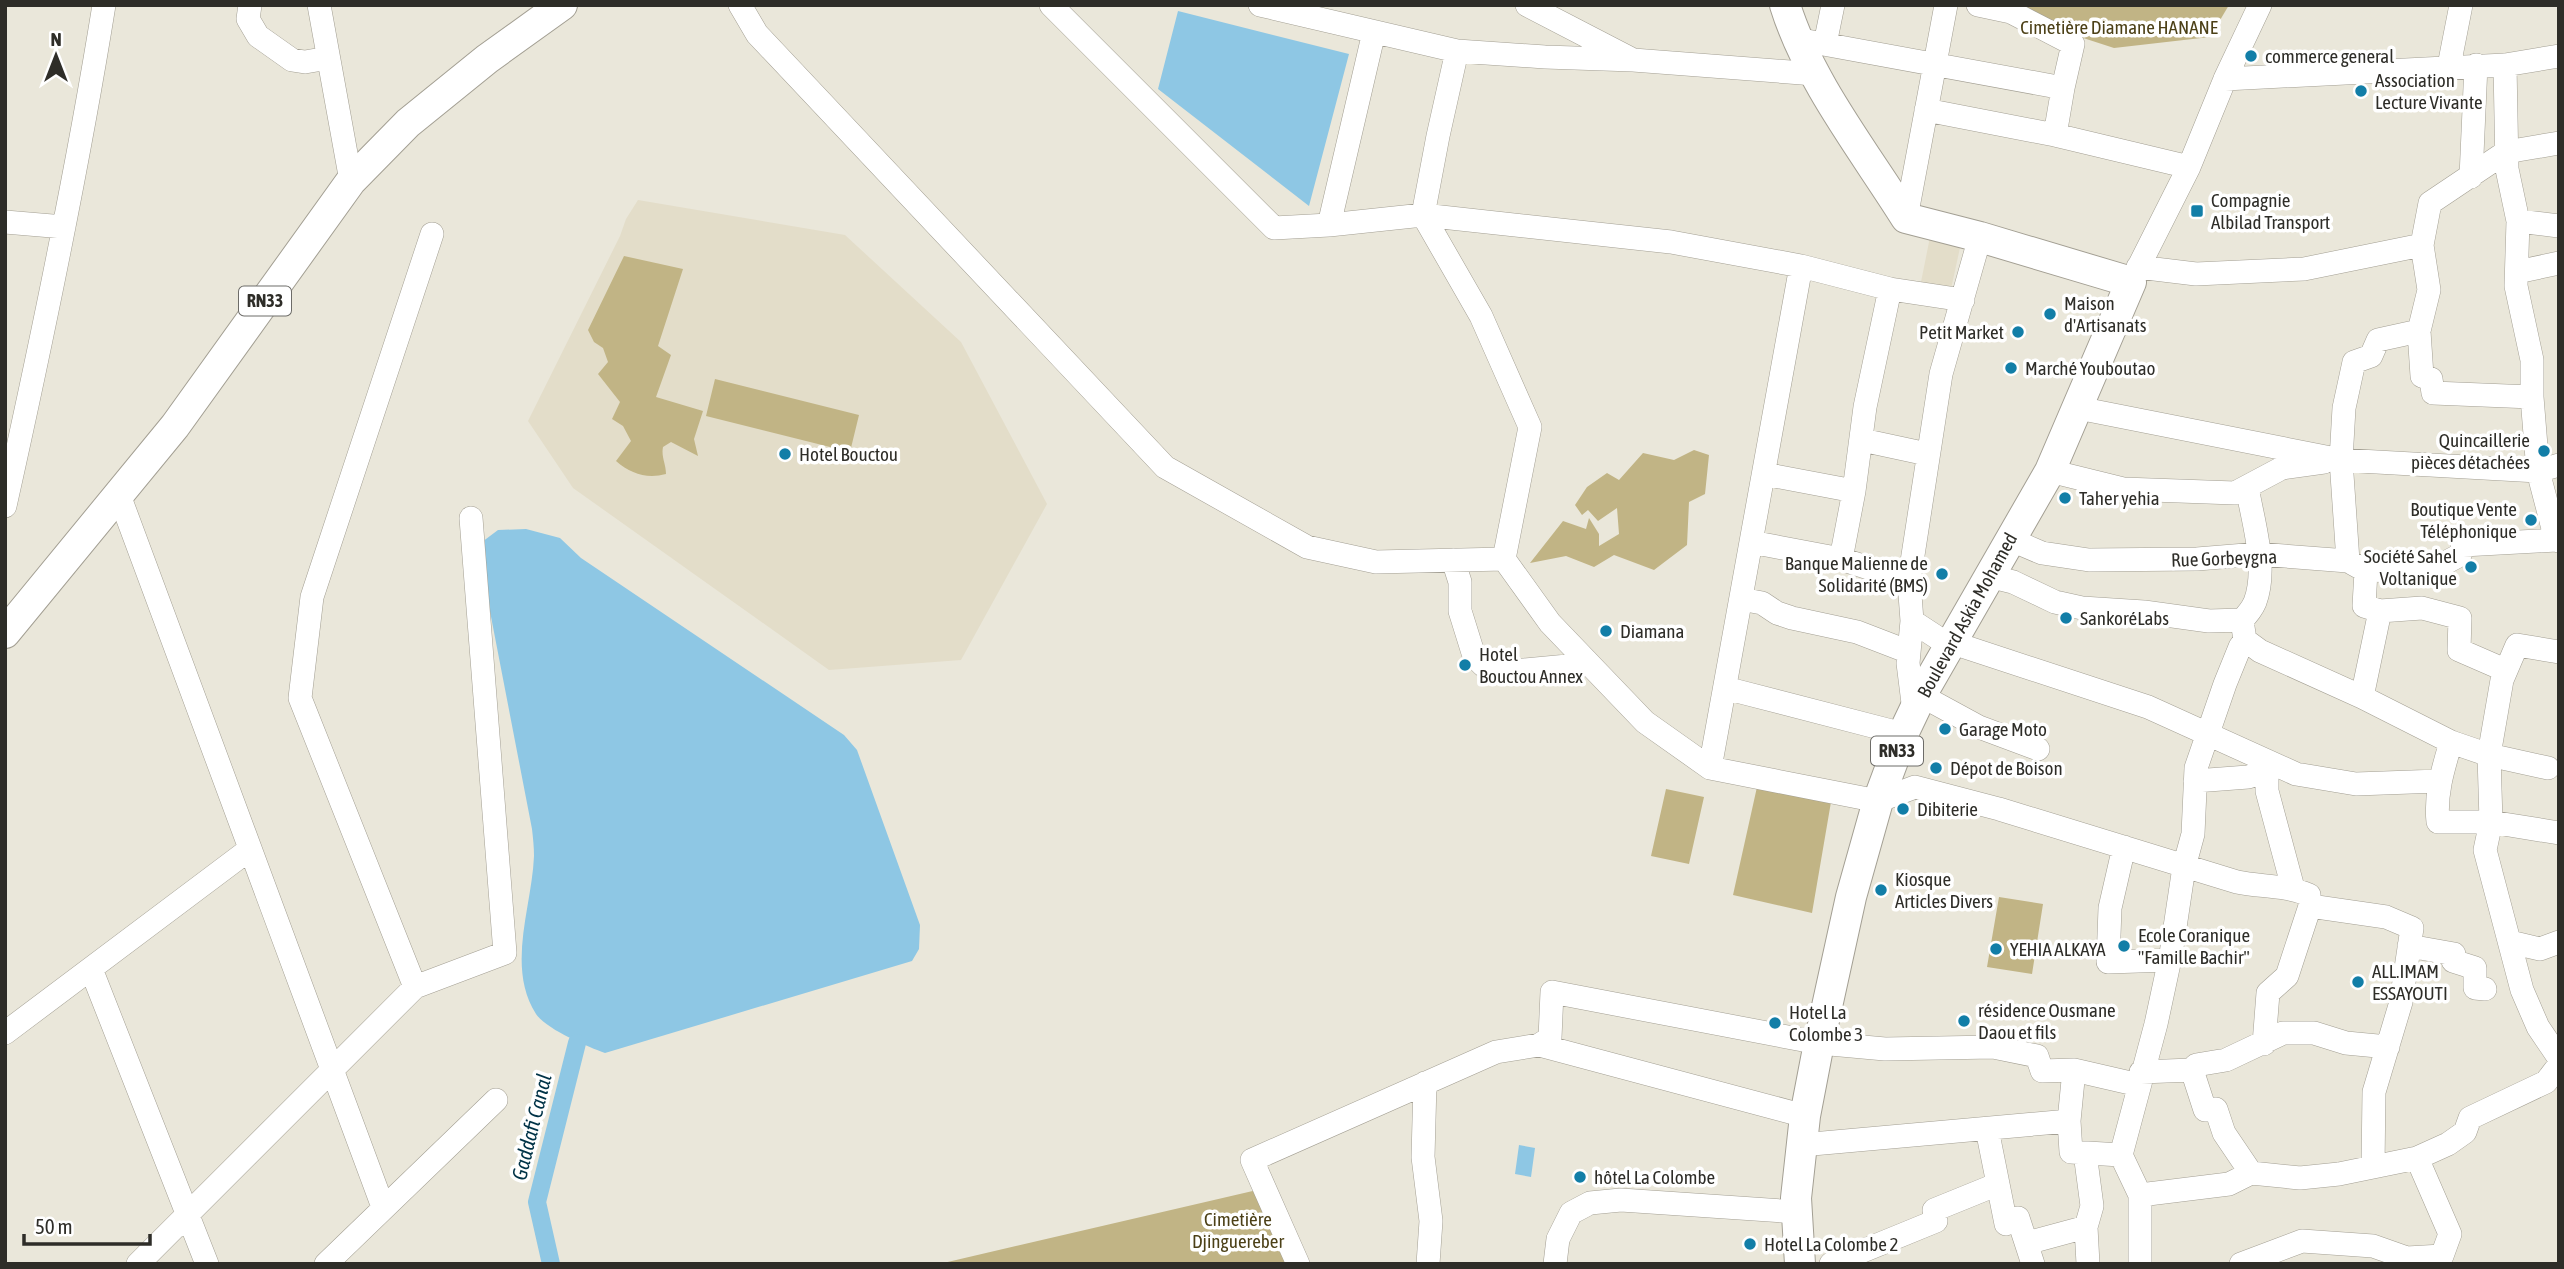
<svg xmlns="http://www.w3.org/2000/svg" width="2564" height="1269" viewBox="0 0 2564 1269" font-family="'Asap Condensed',sans-serif">
<style>
.built{fill:#e3ddc9}
.green{fill:#c1b485}
.water{fill:#8ec7e4}
.lines{fill:none;stroke-linecap:round;stroke-linejoin:round}
.canal{stroke:#8ec7e4;stroke-width:18}
.minor-casing{stroke:#a39f93;stroke-width:24}
.major-casing{stroke:#a39f93;stroke-width:32}
.minor{stroke:#fff;stroke-width:23}
.major{stroke:#fff;stroke-width:30}
.poi-dot{fill:#127ea7;stroke:#fff;stroke-width:2.5}
.labels{text-anchor:middle;stroke-width:7;stroke-linejoin:round;paint-order:stroke}
.shield{fill:#fff;stroke:#6d6c68;stroke-width:2}
.shield-label{font-size:18px;font-weight:bold;fill:#2e2d28}
.park-label{font-size:19px;fill:#4c4017;stroke:#fff}
.poi-label{font-size:19px;fill:#2e2d28;stroke:#fff;text-anchor:start}
.street-label{font-size:19px;fill:#2e2d28;stroke:#fff}
.water-label{font-size:21px;font-style:italic;fill:#003347;stroke:#fff}
</style>
<rect width="100%" height="100%" fill="#eae7da"/>
<path class="built" d="M638 200 845 235 961 342 1047 504 961 660 829 670 573 488 528 421 620 236 626 219Z
M1930 237 1961 243 1951 289 1921 282Z"/>
<path class="green" d="M2010 5H2229L2210 37 2114 48 2071 34Z
M624 256 683 269 658 346 671 355 656 397 703 411 694 439 698 456 671 442 663 447C661 457 666 464 666 474 647 479 631 474 616 461L631 441 623 426 612 419 620 402 598 374 608 362 603 348 594 342 588 330Z
M715 379 859 415 850 452 706 416Z
M1694 450 1709 455 1705 494 1689 502 1687 545 1654 570 1614 555 1594 567 1566 556 1530 563 1563 521 1586 529 1589 518 1599 534V546L1619 534 1617 508 1598 521 1588 510 1582 515 1575 505 1587 487 1607 473 1619 480 1643 453 1674 460Z
M1757 787 1831 802 1812 913 1733 895Z
M1666 789 1704 797 1689 864 1651 856Z
M1999 897 2043 904 2032 974 1987 967Z
M1257 1190 1290 1264H939Z"/>
<path class="water" d="M1178 11 1349 54 1309 206 1158 89Z
M526 529 560 538 581 558 844 735 857 750 920 925 919 949 912 961 605 1053C588 1047 546 1029 536 1014 506 967 532 907 534 856 534 847 533 838 532 829L482 570V542L498 530Z
M1519 1145 1535 1148 1531 1177 1515 1174Z"/>
<g class="lines">
<path class="canal" d="M551 1264 537 1202 577 1043"/>
<defs>
<path id="minor" d="M250 5 248 19 258 36 292 60 305 62 328 58
M319 5 351 181
M740 5 757 34 1165 467 1307 547 1376 562 1504 559
M1051 5 1274 228 1329 225 1423 215 1671 242 1801 266 1890 289 1963 300
M1260 5 1457 51 1545 57 1633 60
M1527 5 1633 60 1815 74
M1796 39 2063 88 2073 44 2011 12 1978 5
M1825 44 1833 5
M1457 51 1438 136 1423 215 1481 316 1530 427 1504 559 1550 623 1645 722 1710 768 1878 801 1915 787 1999 809 2237 882C2261 887 2286 885 2309 895L2310 906 2386 917 2412 928 2401 1002 2374 1092 2373 1166
M2505 65 2507 169 2518 221 2516 286 2532 360V397L2538 471 2559 465
M2449 66 2461 5
M2225 79 2505 65 2559 56
M2063 88 2055 135 2189 167
M1926 110 2055 135
M2471 177 2476 65
M1906 218 1946 5
M2518 221 2559 226
M5 222 64 227
M1329 225 1374 32
M2138 267 2196 274 2304 269 2422 245
M2517 272 2559 263
M2131 282 2189 167 2225 79 2260 5
M2532 397 2433 393 2431 379 2422 376 2419 331 2429 290 2422 245 2430 203 2506 152 2559 143
M2078 408 2341 460 2538 471 2556 540 2559 541
M1862 440 1927 454
M2050 471 2123 489 2235 493 2282 468 2324 462
M1764 474 1854 491
M119 495 383 1207
M5 506C42 340 77 173 104 5
M2009 539 2042 553 2089 560 2197 559 2258 554 2348 561 2366 571 2421 568 2445 563 2460 555 2463 545 2556 540
M1751 542 1841 559 1909 581
M1841 559 1854 491 1865 407 1890 289
M1453 560 1460 582V611L1474 656 1483 665 1502 672 1589 664
M2348 561 2341 460 2344 408 2354 362 2371 356 2378 340 2419 331
M1989 576 2013 582 2055 602 2082 608 2144 612 2209 621 2242 620C2247 615 2252 609 2255 602 2268 568 2253 522 2247 487
M1741 599 1762 603 1777 613 1792 618 1857 632 1909 652
M2380 611 2422 608 2460 618 2459 650 2505 670
M1912 621 1938 638 2148 707 2296 774 2356 784 2439 781
M2243 627 2245 640 2260 651 2362 697 2451 742 2489 755 2548 768
M2559 652 2517 645 2502 680 2489 755 2491 822 2485 850 2522 990 2538 1027 2559 1058
M1725 688 1903 734
M1922 696 1979 727 2038 749
M2362 697 2380 611 2364 606 2366 571
M1914 711 1908 663 1912 621 1909 581 1941 374 1980 237
M2451 742C2443 769 2435 794 2438 822H2491L2559 833
M2271 763 2267 775V791L2293 888
M1710 768 1801 266
M2195 781 2248 777 2264 772 2271 763
M2124 847 2110 908 2108 962 2169 960
M2510 942 2540 949 2559 942
M2409 946 2454 954 2453 961 2475 968V988L2485 989
M91 969 207 1264
M415 987 300 698 312 597 432 234
M5 1033 250 849
M2264 1044 2268 993 2287 976 2310 906
M1539 1045 1550 1038 1552 992 1819 1043 1885 1049 1993 1047 2037 1056 2042 1071 2074 1070 2139 1085
M2192 1070 2205 1110 2216 1109 2224 1133 2251 1173
M2141 1072 2192 1070 2196 1065 2226 1060 2283 1033H2314L2346 1043 2388 1047
M1425 1083 1423 1157 1431 1221 1428 1264
M2069 1121 2074 1070
M1987 1129 2006 1224 2018 1218 2033 1264
M1801 1145 2069 1121 2071 1152 2121 1155 2140 1195 2229 1184 2251 1173 2300 1178 2339 1174 2417 1158 2448 1144 2465 1132 2470 1118 2546 1082 2559 1065
M2085 1153 2092 1206 2086 1227 2088 1264
M2121 1155 2156 1024 2171 954 2184 867 2193 834 2196 768 2225 684 2240 647 2245 640
M2140 1195V1264
M2027 1243 2086 1227
M138 1264 415 987 505 953 471 518
M326 1264 496 1100
M1298 1264 1252 1160 1496 1052 1539 1045 1805 1116
M1555 1264 1558 1239 1571 1213 1590 1203 1621 1200 1797 1212
M1831 1264 1936 1221 1934 1210 1998 1184
M2241 1264 2302 1241 2373 1246 2407 1258 2442 1256 2450 1234 2417 1158"/>
<path id="major" d="M1785 5C1808 80 1864 151 1906 218L1980 237 2131 282 2050 471 1923 692 1903 734 1878 801 1851 897 1819 1043 1805 1116 1796 1198 1800 1264
M5 633 175 426 351 181 408 123 487 59 562 5"/>
</defs>
<use href="#minor" class="minor-casing"/>
<use href="#major" class="major-casing"/>
<use href="#minor" class="minor"/>
<use href="#major" class="major"/>
</g>
<g class="poi-dot">
<circle cx="2251" cy="56" r="7"/>
<circle cx="2361" cy="91" r="7"/>
<rect x="2190" y="204" width="14" height="14" rx="3.5"/>
<circle cx="2050" cy="314" r="7"/>
<circle cx="2018" cy="332" r="7"/>
<circle cx="2011" cy="368" r="7"/>
<circle cx="2544" cy="451" r="7"/>
<circle cx="785" cy="454" r="7"/>
<circle cx="2065" cy="498" r="7"/>
<circle cx="2531" cy="520" r="7"/>
<circle cx="2471" cy="567" r="7"/>
<circle cx="1942" cy="574" r="7"/>
<circle cx="2066" cy="618" r="7"/>
<circle cx="1606" cy="631" r="7"/>
<circle cx="1465" cy="665" r="7"/>
<circle cx="1945" cy="729" r="7"/>
<circle cx="1936" cy="768" r="7"/>
<circle cx="1903" cy="809" r="7"/>
<circle cx="1881" cy="890" r="7"/>
<circle cx="2124" cy="946" r="7"/>
<circle cx="1996" cy="949" r="7"/>
<circle cx="2358" cy="982" r="7"/>
<circle cx="1964" cy="1021" r="7"/>
<circle cx="1775" cy="1023" r="7"/>
<circle cx="1580" cy="1177" r="7"/>
<circle cx="1750" cy="1244" r="7"/>
</g>
<g class="labels">
<g class="shield">
<rect x="239" y="286.5" width="52" height="29" rx="5"/>
<rect x="1871" y="736.5" width="52" height="29" rx="5"/>
</g>
<g class="shield-label">
<text x="265" y="307">RN33</text>
<text x="1897" y="757">RN33</text>
</g>
<g class="park-label">
<text x="2119" y="34">Cimetière Diamane HANANE</text>
<text x="1238" y="1226">Cimetière<tspan x="1238" dy="22">Djinguereber</tspan></text>
</g>
<g class="poi-label">
<text x="2265" y="63">commerce general</text>
<text x="2375" y="87">Association<tspan x="2375" dy="22">Lecture Vivante</tspan></text>
<text x="2211" y="207">Compagnie<tspan x="2211" dy="22">Albilad Transport</tspan></text>
<text x="2064" y="310">Maison<tspan x="2064" dy="22">d'Artisanats</tspan></text>
<text x="2004" y="339" text-anchor="end">Petit Market</text>
<text x="2025" y="375">Marché Youboutao</text>
<text x="2530" y="447" text-anchor="end">Quincaillerie<tspan x="2530" dy="22">pièces détachées</tspan></text>
<text x="799" y="461">Hotel Bouctou</text>
<text x="2079" y="505">Taher yehia</text>
<text x="2517" y="516" text-anchor="end">Boutique Vente<tspan x="2517" dy="22">Téléphonique</tspan></text>
<text x="2457" y="563" text-anchor="end">Société Sahel<tspan x="2457" dy="22">Voltanique</tspan></text>
<text x="1928" y="570" text-anchor="end">Banque Malienne de<tspan x="1928" dy="22">Solidarité (BMS)</tspan></text>
<text x="2080" y="625">SankoréLabs</text>
<text x="1620" y="638">Diamana</text>
<text x="1479" y="661">Hotel<tspan x="1479" dy="22">Bouctou Annex</tspan></text>
<text x="1959" y="736">Garage Moto</text>
<text x="1950" y="775">Dépot de Boison</text>
<text x="1917" y="816">Dibiterie</text>
<text x="1895" y="886">Kiosque<tspan x="1895" dy="22">Articles Divers</tspan></text>
<text x="2138" y="942">Ecole Coranique<tspan x="2138" dy="22">"Famille Bachir"</tspan></text>
<text x="2010" y="956">YEHIA ALKAYA</text>
<text x="2372" y="978">ALL.IMAM<tspan x="2372" dy="22">ESSAYOUTI</tspan></text>
<text x="1978" y="1017">résidence Ousmane<tspan x="1978" dy="22">Daou et fils</tspan></text>
<text x="1789" y="1019">Hotel La<tspan x="1789" dy="22">Colombe 3</tspan></text>
<text x="1594" y="1184">hôtel La Colombe</text>
<text x="1764" y="1251">Hotel La Colombe 2</text>
</g>
<g class="street-label">
<text transform="translate(2224 558) rotate(-2)" y="7">Rue Gorbeygna</text>
<text transform="translate(1967 615) rotate(-61)" y="7">Boulevard Askia Mohamed</text>
</g>
<g class="water-label">
<text transform="translate(532 1127) rotate(-76)" y="7">Gaddafi Canal</text>
</g>
</g>
<rect width="2564" height="1269" fill="none" stroke="#2e2d28" stroke-width="14"/>
<g transform="translate(56 56)" stroke="#ffffff" stroke-width="5" paint-order="stroke">
<path d="M0-5L12 26L0 18L-12 26Z" fill="#2e2d28"/>
<text y="-10" font-size="19" font-weight="bold" text-anchor="middle" fill="#2e2d28">N</text>
</g>
<path d="M24 1234v10h126v-10" fill="none" stroke="#2e2d28" stroke-width="3.5"/>
<text x="35" y="1234" font-size="21" fill="#2e2d28" stroke="#ffffff" stroke-width="5" paint-order="stroke">50 m</text>
</svg>
